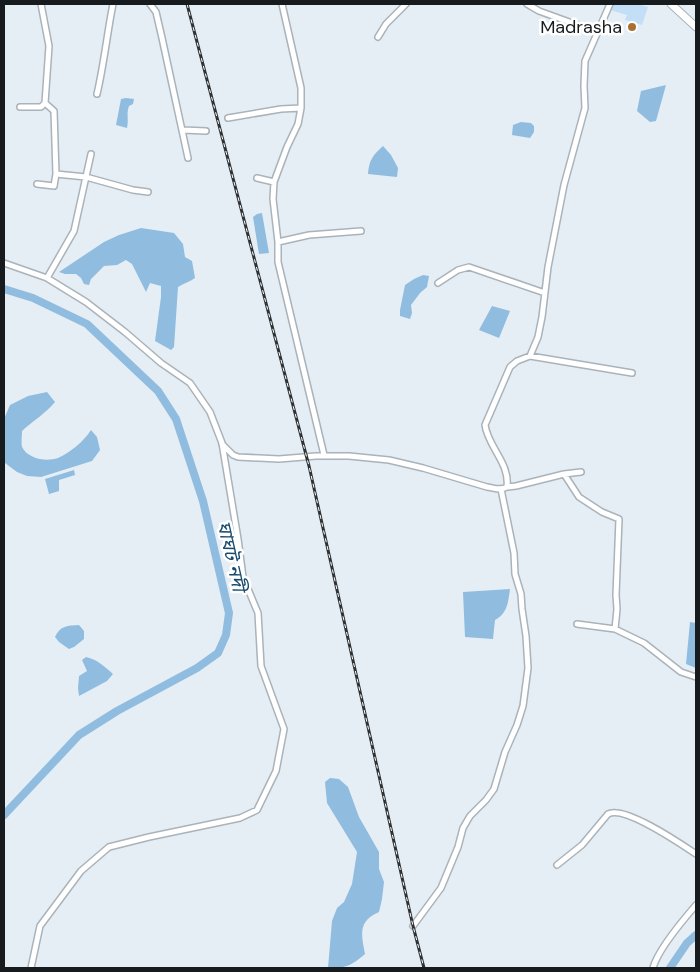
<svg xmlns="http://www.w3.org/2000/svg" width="700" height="972" viewBox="0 0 700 972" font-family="'DM Sans','Noto Sans Bengali',sans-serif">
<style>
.green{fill:#c2dff7}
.water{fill:#90bcdf}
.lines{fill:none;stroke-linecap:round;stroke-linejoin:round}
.river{stroke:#90bcdf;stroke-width:8}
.street-casing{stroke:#aab3ba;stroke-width:8}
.secondary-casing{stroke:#aab3ba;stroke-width:9}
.street{stroke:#fff;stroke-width:5}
.secondary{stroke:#fff;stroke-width:7}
.rail-casing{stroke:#2e3235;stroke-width:3}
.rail{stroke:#fff;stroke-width:1;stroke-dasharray:4;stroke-linecap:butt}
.poi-dot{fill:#ab6f31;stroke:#fff;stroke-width:2}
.labels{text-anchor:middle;stroke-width:5;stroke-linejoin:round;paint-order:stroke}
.poi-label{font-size:18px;fill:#181b1e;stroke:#fff;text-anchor:end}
.water-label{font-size:19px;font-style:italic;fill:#184a6d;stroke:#fff}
</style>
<rect width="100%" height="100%" fill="#e5eef5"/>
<path class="green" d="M612 4H638L648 7 642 25 625 20 627 15 610 10Z"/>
<path class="water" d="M666 85 656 121 650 122 637 111 641 91Z
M126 98 134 99 133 104 129 106C126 114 129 119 127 128L116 125 121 99Z
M521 122 531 123 534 126V132L530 138 512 135 513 125Z
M383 146 391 155 398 168 397 177 368 174C369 160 373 155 383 146Z
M262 213 269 253 259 254 253 217 257 214Z
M141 228 174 233 183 244 185 257 192 261 195 278C190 282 184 283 178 287L174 347 171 350 155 341 161 297V286L150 283 146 292 132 264 126 260 117 265 104 266 91 279 89 285 84 284 81 278 76 274H65L59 272 104 242 119 235Z
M423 275 429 276 427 287 420 293 411 305 412 313 410 319 400 316V310L405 285 414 279Z
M492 306 510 311 499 338 479 330Z
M47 392 55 402C46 413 33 421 22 431 22 436 21 443 22 447 28 459 46 462 58 458 70 453 84 441 91 430L97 437 100 450 92 461 41 477 27 476 17 472 5 463 4 449V419L10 405 28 396Z
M74 470 75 475 59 480V491L49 494 45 479Z
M510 589C508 602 508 613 495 620L493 639 465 637 463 592Z
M690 622 696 623V668L686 664Z
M79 625 84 631V639L74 647 69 649 59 642 55 637C61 625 67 626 79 625Z
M86 657C98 660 104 666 113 674L107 681 79 696 78 688 79 676 87 671 82 660Z
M330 778 339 779 348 787 359 817 379 852V869L384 882 382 899 379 912C358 921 361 934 365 954 351 966 346 968 328 968L332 921 337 908 344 902 352 884 357 852 327 803 325 782Z"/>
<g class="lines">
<path class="river" d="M4 289 33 298 87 324 158 391 176 419 203 501 229 613 226 635 218 653 197 668 117 711 79 735 4 815
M670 968 687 943 696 935"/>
<defs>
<path id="street" d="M150 4 156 12 162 38 188 158
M282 4 301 88V108L298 124 287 147 274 182 273 199 278 242V262L324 455
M527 4 539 11 597 32
M378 37 386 24 406 4
M97 94C104 64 107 34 113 4
M20 107H41L45 103
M228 118 281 109 301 108
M183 130 206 131
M56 174 86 177 133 190 148 192
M257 178 274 182
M37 184 54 186 56 174 54 111 45 103 49 46 41 4
M278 242 309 235 361 231
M4 263 47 278 86 302 125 332 161 363 190 383 210 412 222 443 238 539 243 577 258 613 261 666 284 729 276 771 257 810 240 818 149 837 109 847 81 871 40 926 31 968
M47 278 74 231 91 154
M438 283 458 270 469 267 545 293
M530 356 632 373
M222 444 233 455 238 457 279 459 316 456H349L389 460 423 468 487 487C494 488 501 491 507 487 510 463 488 447 485 425L510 367 517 361 530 356 538 337 542 317 548 267 564 185 585 108 584 86 585 61 610 4
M564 474 581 472
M507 487 516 486 564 474 579 497 602 512 619 519 616 595 617 609 615 629
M577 624 615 629 644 643 681 672 696 677
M557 865 582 845 608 814C624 805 681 844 696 854
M413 926 441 888 458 847 463 828 470 816 486 800 494 789 505 752 517 725 523 706 528 668 526 636 522 609 521 594 515 574 514 553 501 489
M653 968C658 949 683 920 696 905"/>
<path id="secondary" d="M671 4 696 27"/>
</defs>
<use href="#street" class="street-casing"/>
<use href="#secondary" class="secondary-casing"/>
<use href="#street" class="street"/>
<use href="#secondary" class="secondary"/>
<defs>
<path id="rail" d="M187 4 309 466 413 926 424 968"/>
</defs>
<use href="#rail" class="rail-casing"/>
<use href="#rail" class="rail"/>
</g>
<circle class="poi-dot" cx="632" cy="27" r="5"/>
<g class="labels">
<g class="poi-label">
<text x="622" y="33">Madrasha</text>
</g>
<g class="water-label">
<text transform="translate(232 556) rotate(77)" y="7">ঘাঘট নদী</text>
</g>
</g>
<rect width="700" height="972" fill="none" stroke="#181b1e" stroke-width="10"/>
</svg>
